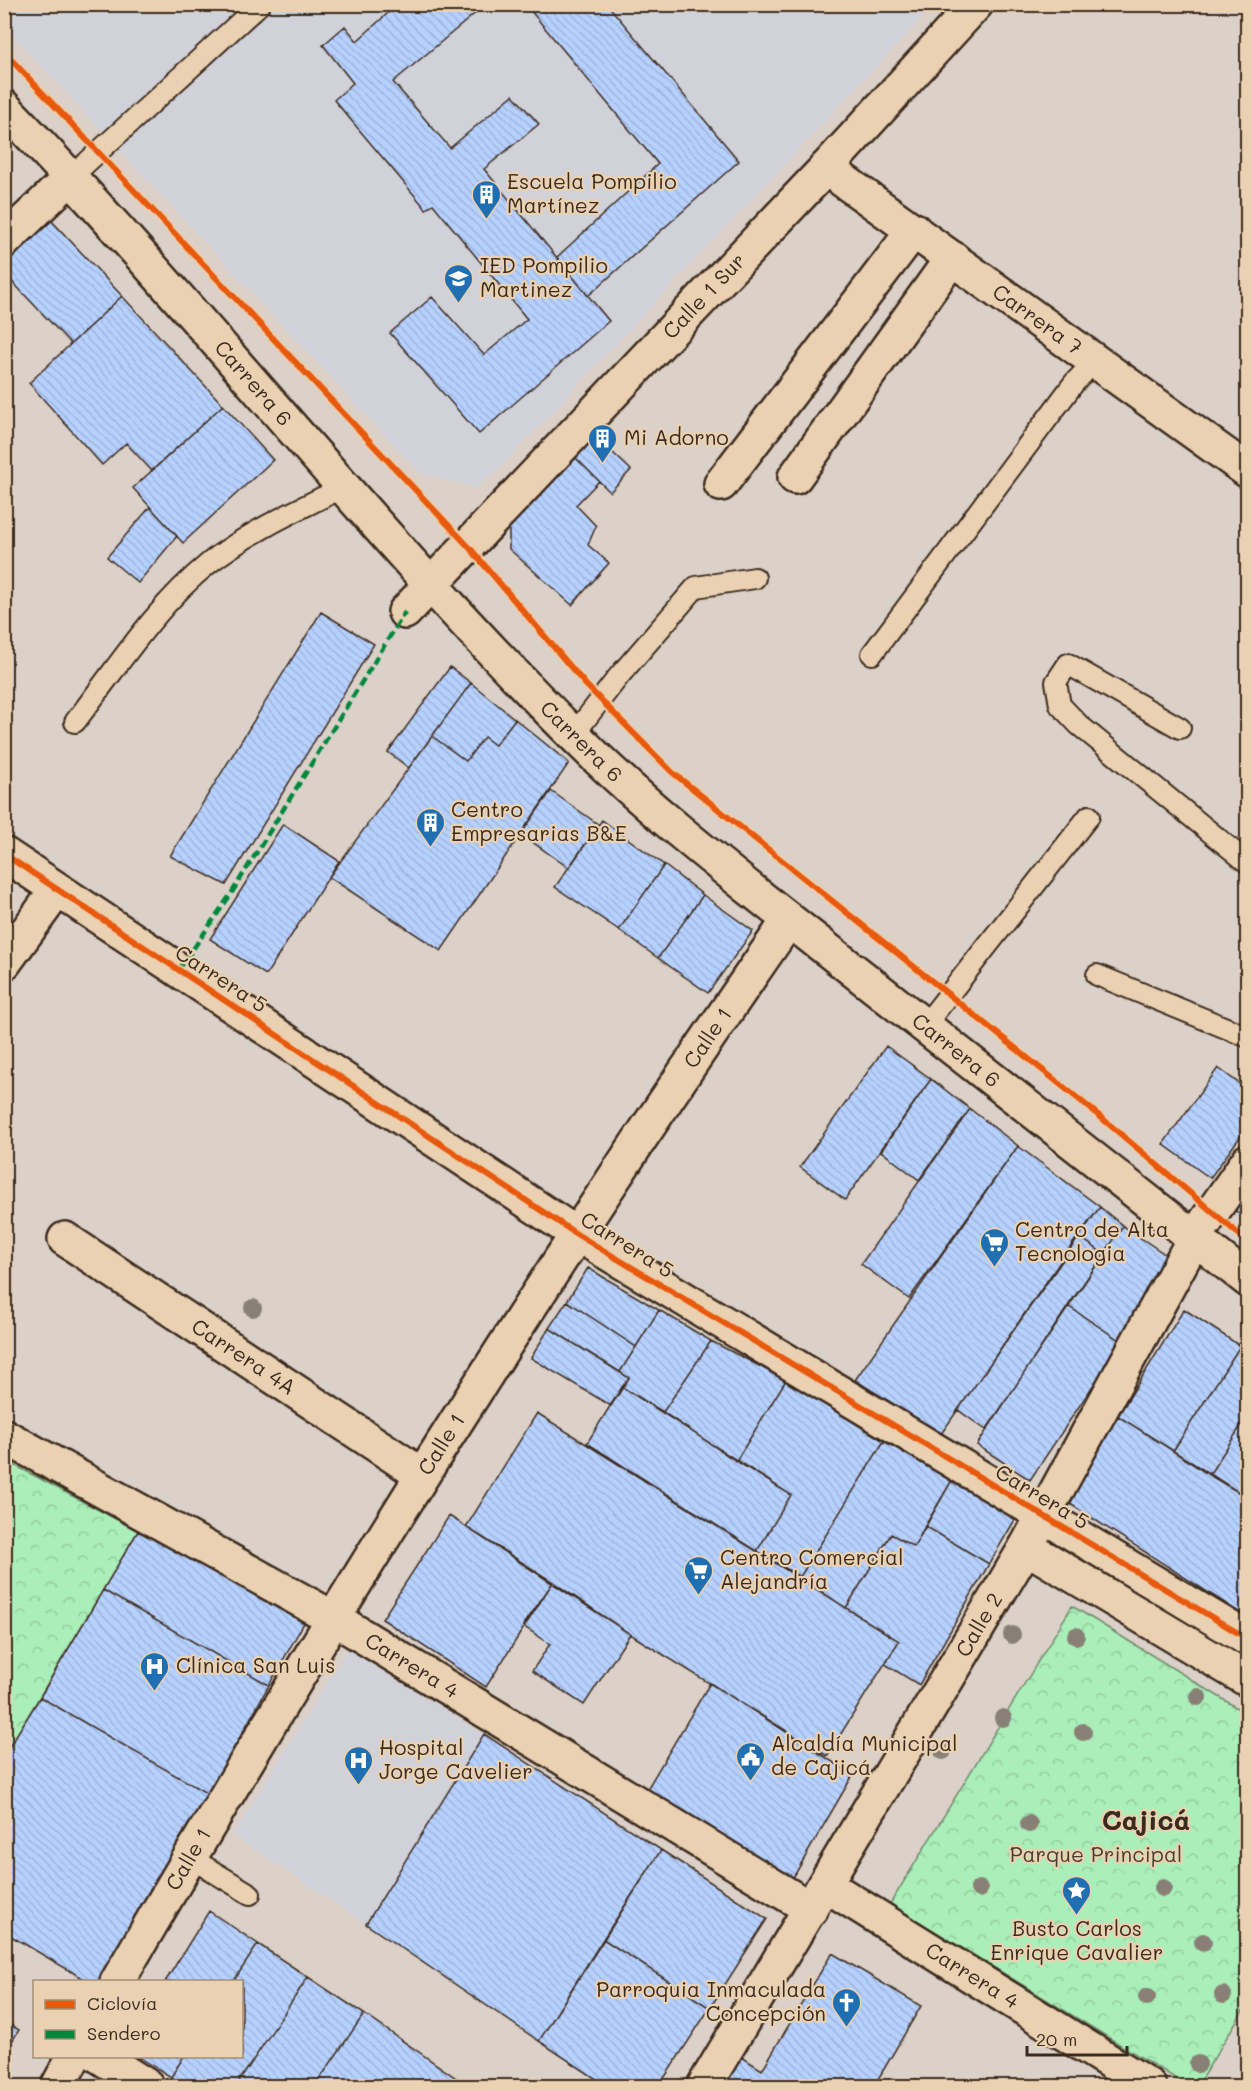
<svg xmlns="http://www.w3.org/2000/svg" width="1252" height="2091" viewBox="0 0 1252 2091" font-family="Mali,sans-serif">
<style>
.built{fill:#d0d1d9}
.park{fill:url(#park-crowns);stroke:#728c6c;stroke-width:1.5}
.building{fill:url(#building-back-hatch);stroke:#3b2a1e;stroke-width:1.5}
.lines{fill:none;stroke-linecap:round;stroke-linejoin:round}
.service-casing{stroke:#3b2a1e;stroke-width:24}
.minor-casing{stroke:#3b2a1e;stroke-width:38}
.secondary-casing{stroke:#3b2a1e;stroke-width:38}
.service{stroke:#ead1b2;stroke-width:20}
.minor{stroke:#ead1b2;stroke-width:33}
.secondary{stroke:#ead1b2;stroke-width:33}
.quiet{stroke:#00873e;stroke-width:4.5;stroke-dasharray:9 4.5;stroke-linecap:butt}
.cycleway-casing{stroke:#ead1b2;stroke-width:10}
.cycleway{stroke:#e8590c;stroke-width:6}
.tree{fill:#898074}
.labels{text-anchor:middle;stroke-width:4.5;stroke-linejoin:round;paint-order:stroke}
.poi-label{font-size:21px;fill:#3b2a1e;stroke:#ead1b2;text-anchor:start}
.street-label{font-size:21px;fill:#3b2a1e;stroke:#ead1b2}
.park-label{font-size:21px;fill:#463e2e;stroke:#ead1b2}
.district-label{font-size:27px;font-weight:bold;fill:#3b2a1e;stroke:#ead1b2}
</style>
<defs>
<pattern id="park-crowns" width="20" height="18" patternUnits="userSpaceOnUse" patternTransform="scale(1.5)"><rect width="20" height="18" fill="#aaeeb9"/><path d="M2 6a3 3 0 1 1 6 0M12 15a3 3 0 1 1 6 0" fill="none" stroke="#93cc9f"/></pattern>
<pattern id="building-back-hatch" width="6" height="6" patternUnits="userSpaceOnUse" patternTransform="scale(1.5)"><rect width="6" height="6" fill="#b7d1ff"/><path d="M-1 5l2 2M0 0l6 6M5-1l2 2" fill="none" stroke="#9eb4da"/></pattern>
</defs>
<rect width="100%" height="100%" fill="#dbd1c9"/>
<filter id="ink" filterUnits="userSpaceOnUse"><feTurbulence type="fractalNoise" baseFrequency=".0167" numOctaves="2"/><feDisplacementMap in="SourceGraphic" scale="12" xChannelSelector="R" yChannelSelector="G"/><feConvolveMatrix kernelMatrix="1 2 1 2 8 2 1 2 1" color-interpolation-filters="sRGB"/></filter>
<g filter="url(#ink)">
<path class="built" d="M5 4H921L926 14 501 467 476 488 420 473 5 27Z
M348 1649 484 1734 366 1924 233 1835Z"/>
<path class="park" d="M5 1460 138 1531 5 1755Z
M1072 1606 1247 1714V2004L1197 2086H1188L890 1904Z"/>
<path class="building" d="M398 4 484 6 393 82 450 148 513 95 539 124 484 169 609 321 479 434 390 333 432 297 484 355 527 319 433 204 426 209 334 100 353 83 323 45 345 26 357 41Z
M525 4H607L739 161 588 296 557 257 658 164Z
M50 219 122 296 71 344 4 273V262Z
M122 296 223 405 152 471 126 443 102 465 29 383Z
M223 405 273 460 183 543 133 488Z
M595 436 631 470 610 492 575 457Z
M575 457 599 481 576 505 596 526 588 545 609 563 572 605 509 549V524Z
M150 507 177 536 138 583 107 557Z
M321 612 374 644 226 885 170 856Z
M450 667 471 683 409 768 388 752Z
M471 683 515 719 495 745 484 737 466 761 432 736Z
M515 719 569 763 441 951 329 877 432 736 466 761 484 737 495 745Z
M551 791 599 825 569 868 521 834Z
M602 820 664 865 619 930 555 887Z
M283 824 339 861 266 975 210 939Z
M664 865 703 895 658 958 619 930Z
M703 895 753 931 708 993 658 958Z
M886 1046 931 1079 845 1200 800 1167Z
M1218 1068 1248 1090V1126L1210 1178 1163 1144Z
M931 1079 970 1109 919 1180 881 1151Z
M970 1109 1018 1146 909 1299 861 1264Z
M1018 1146 1100 1207 941 1434 855 1380Z
M1248 1174V1221L1226 1203Z
M1100 1207 1123 1226 1104 1254 1078 1236Z
M1123 1226 1175 1261 1122 1342 1068 1306Z
M1078 1236 1104 1254 986 1430 958 1410Z
M588 1268 659 1310 636 1347 567 1301Z
M4 1271 13 1276 4 1292Z
M567 1301 636 1347 620 1372 549 1328Z
M1068 1306 1122 1342 1030 1480 977 1445Z
M1184 1309 1240 1346 1173 1451 1118 1416Z
M659 1310 711 1341 663 1412 622 1387 629 1378 620 1372Z
M549 1328 629 1378 611 1406 531 1358Z
M711 1341 786 1380 736 1461 663 1412Z
M1240 1346 1248 1350V1415L1209 1475 1173 1451Z
M786 1380 884 1441 800 1577 757 1551 791 1495 736 1461Z
M622 1387 791 1495 757 1551 587 1443Z
M537 1413 899 1641 827 1756 630 1634 466 1527Z
M1248 1415V1498L1209 1475Z
M1118 1416 1248 1498V1618L1067 1502Z
M884 1441 952 1480 914 1547 891 1534 846 1608 800 1577Z
M952 1480 1016 1518 989 1564 925 1526Z
M449 1516 553 1582 486 1687 382 1619Z
M925 1526 989 1564 919 1685 885 1664 899 1641 846 1608 891 1534 914 1547Z
M138 1531 305 1621 269 1685 103 1590Z
M553 1582 630 1634 584 1705 532 1671 550 1644 523 1626Z
M103 1590 269 1685 208 1794 40 1697Z
M710 1683 853 1775 790 1883 647 1789Z
M40 1697 208 1794 100 1982H89L4 1932V1755Z
M484 1734 661 1850 539 2041 366 1924Z
M661 1850 767 1919 710 2008 603 1939Z
M209 1911 258 1944 233 1982H165Z
M603 1939 710 2008 659 2086H607L539 2041Z
M258 1944 308 1977 236 2086H185L171 2077 184 2056H242V1982H233Z
M832 1953 921 2006 874 2086H709L731 2050 762 2070Z
M308 1977 364 2014 315 2086H236Z
M364 2014 456 2078 450 2086H315Z
M4 2021 19 2030 4 2054Z
M137 2056H184L171 2077Z
M456 2078 469 2086H450Z
M916 2079 929 2086H912Z"/>
<g class="lines">
<defs>
<path id="service" d="M71 177 260 4
M872 654 1074 383 1095 361
M75 722C116 669 155 607 208 564 245 534 301 508 344 487
M1180 728 1068 664 1056 682 1060 705 1079 725 1248 863
M574 734 619 676 696 587 755 578
M1097 975 1248 1037
M925 1025 1089 816
M189 1857 250 1894"/>
<g id="minor">
<path id="s1" d="M826 168 1248 471"/>
<path d="M4 241 71 177"/>
<path d="M795 477 952 258"/>
<path d="M721 484 914 230"/>
<path id="s2" d="M405 612 826 168 976 4"/>
<path d="M4 854 578 1235 1248 1639"/>
<path d="M4 963 57 890"/>
<path id="s3" d="M65 1239 422 1475"/>
<path id="s4" d="M4 1436 333 1618 811 1909"/>
<path d="M1026 1547 1248 1680"/>
<path id="s5" d="M826 1885 1149 2086"/>
<path id="s6" d="M117 1982C327 1619 550 1264 789 920"/>
<path d="M99 2056 147 2086"/>
<path d="M58 2086 74 2056"/>
<path id="s7" d="M704 2086 1026 1547 1195 1237 1248 1161"/>
</g>
<g id="secondary">
<path id="s8" d="M4 107C207 318 386 552 596 757 647 806 703 851 759 896L1248 1280"/>
</g>
</defs>
<use href="#service" class="service-casing"/>
<use href="#minor" class="minor-casing"/>
<use href="#secondary" class="secondary-casing"/>
<use href="#service" class="service"/>
<use href="#minor" class="minor"/>
<use href="#secondary" class="secondary"/>
<path class="quiet" d="M178 971 231 894 405 612"/>
<defs>
<path id="cycleway" d="M4 52 469 547 586 685 672 772 1091 1109 1248 1242
M4 854 578 1235 1248 1639"/>
</defs>
<use href="#cycleway" class="cycleway-casing"/>
<use href="#cycleway" class="cycleway"/>
</g>
<g class="tree">
<circle cx="253" cy="1308" r="9"/>
<circle cx="1012" cy="1635" r="9"/>
<circle cx="1076" cy="1636" r="9"/>
<circle cx="1198" cy="1697" r="9"/>
<circle cx="1003" cy="1718" r="9"/>
<circle cx="1083" cy="1732" r="9"/>
<circle cx="943" cy="1751" r="9"/>
<circle cx="1029" cy="1824" r="9"/>
<circle cx="1163" cy="1888" r="9"/>
<circle cx="979" cy="1889" r="9"/>
<circle cx="1203" cy="1942" r="9"/>
<circle cx="1223" cy="1995" r="9"/>
<circle cx="1147" cy="1997" r="9"/>
<circle cx="1198" cy="2064" r="9"/>
</g>
</g>
<defs>
<symbol id="building-pin" viewBox="-11 -11 22 30"><path d="M0 17L-7.5 6A9.5 9.5 0 1 1 7.5 6Z" fill="#1f6fb2" stroke="#ead1b2"/><path d="M-4-6H4V6H1V3H-1V6H-4ZM-2.5-4.3h1.7v1.8h-1.7ZM.8-4.3h1.7v1.8H.8ZM-2.5-1h1.7V.8h-1.7ZM.8-1h1.7V.8H.8Z" fill="#fff"/></symbol>
<symbol id="school-pin" viewBox="-11 -11 22 30"><path d="M0 17L-7.5 6A9.5 9.5 0 1 1 7.5 6Z" fill="#1f6fb2" stroke="#ead1b2"/><path d="M0-5L7-2L0 1L-7-2ZM-4 1L0 2.5L4 1V4Q0 6-4 4Z" fill="#fff"/></symbol>
<symbol id="supermarket-pin" viewBox="-11 -11 22 30"><path d="M0 17L-7.5 6A9.5 9.5 0 1 1 7.5 6Z" fill="#1f6fb2" stroke="#ead1b2"/><path d="M-6-5.5h2.5l.6 2H6L4.5 2H-2.5L-4.4-4H-6ZM-1.5 3.2a1.3 1.3 0 1 0 .1 0ZM3 3.2a1.3 1.3 0 1 0 .1 0Z" fill="#fff"/></symbol>
<symbol id="hospital-pin" viewBox="-11 -11 22 30"><path d="M0 17L-7.5 6A9.5 9.5 0 1 1 7.5 6Z" fill="#1f6fb2" stroke="#ead1b2"/><path d="M-5-5h3v3.5h4V-5h3V5h-3V1.5h-4V5h-3Z" fill="#fff"/></symbol>
<symbol id="civic-pin" viewBox="-11 -11 22 30"><path d="M0 17L-7.5 6A9.5 9.5 0 1 1 7.5 6Z" fill="#1f6fb2" stroke="#ead1b2"/><path d="M-.6-6.5H3V-4.5H.6V-3L4-1V1h2V6H-6V1h2V-1L-.6-3ZM-1.2 2.5V6h2.4V2.5Z" fill="#fff"/></symbol>
<symbol id="sight-pin" viewBox="-11 -11 22 30"><path d="M0 17L-7.5 6A9.5 9.5 0 1 1 7.5 6Z" fill="#1f6fb2" stroke="#ead1b2"/><path d="M0-6L1.8-2.2L6-1.7L2.9 1.2L3.7 5.4L0 3.3L-3.7 5.4L-2.9 1.2L-6-1.7L-1.8-2.2Z" fill="#fff"/></symbol>
<symbol id="church-pin" viewBox="-11 -11 22 30"><path d="M0 17L-7.5 6A9.5 9.5 0 1 1 7.5 6Z" fill="#1f6fb2" stroke="#ead1b2"/><path d="M-1.2-6h2.4v3.5h3.3v2.4h-3.3V6h-2.4V-.1h-3.3v-2.4h3.3Z" fill="#fff"/></symbol>
</defs>
<g fill-rule="evenodd">
<use href="#building-pin" x="470" y="178" width="33" height="45"/>
<use href="#school-pin" x="442" y="262" width="33" height="45"/>
<use href="#building-pin" x="586" y="422" width="33" height="45"/>
<use href="#building-pin" x="414" y="806" width="33" height="45"/>
<use href="#supermarket-pin" x="978" y="1226" width="33" height="45"/>
<use href="#supermarket-pin" x="682" y="1554" width="33" height="45"/>
<use href="#hospital-pin" x="138" y="1650" width="33" height="45"/>
<use href="#civic-pin" x="734" y="1740" width="33" height="45"/>
<use href="#hospital-pin" x="342" y="1744" width="33" height="45"/>
<use href="#sight-pin" x="1060" y="1874" width="33" height="45"/>
<use href="#church-pin" x="830" y="1986" width="33" height="45"/>
</g>
<g class="labels">
<g class="poi-label">
<text x="507" y="189">Escuela Pompilio<tspan x="507" dy="24">Martínez</tspan></text>
<text x="480" y="273">IED Pompilio<tspan x="480" dy="24">Martinez</tspan></text>
<text x="624" y="445">Mi Adorno</text>
<text x="451" y="817">Centro<tspan x="451" dy="24">Empresarias B&amp;E</tspan></text>
<text x="1015" y="1237">Centro de Alta<tspan x="1015" dy="24">Tecnologia</tspan></text>
<text x="720" y="1565">Centro Comercial<tspan x="720" dy="24">Alejandría</tspan></text>
<text x="176" y="1673">Clínica San Luis</text>
<text x="771" y="1751">Alcaldía Municipal<tspan x="771" dy="24">de Cajicá</tspan></text>
<text x="379" y="1755">Hospital<tspan x="379" dy="24">Jorge Cavelier</tspan></text>
<text x="1077" y="1936" text-anchor="middle">Busto Carlos<tspan x="1077" dy="24">Enrique Cavalier</tspan></text>
<text x="826" y="1997" text-anchor="end">Parroquia Inmaculada<tspan x="826" dy="24">Concepción</tspan></text>
</g>
<g class="street-label">
<text dy="7" stroke="none"><textPath href="#s2" startOffset="435">Calle 1 Sur</textPath></text>
<text dy="7" stroke="none"><textPath href="#s1" startOffset="260">Carrera 7</textPath></text>
<text dy="7" stroke="none"><textPath href="#s8" startOffset="372">Carrera 6</textPath></text>
<text dy="7" stroke="none"><textPath href="#s8" startOffset="858">Carrera 6</textPath></text>
<text transform="translate(221 979) rotate(33)" y="7">Carrera 5</text>
<text dy="7" stroke="none"><textPath href="#s6" startOffset="1114">Calle 1</textPath></text>
<text dy="7" stroke="none"><textPath href="#s8" startOffset="1344">Carrera 6</textPath></text>
<text transform="translate(627 1245) rotate(32)" y="7">Carrera 5</text>
<text dy="7" stroke="none"><textPath href="#s3" startOffset="214">Carrera 4A</textPath></text>
<text dy="7" stroke="none"><textPath href="#s6" startOffset="628">Calle 1</textPath></text>
<text transform="translate(1042 1497) rotate(31)" y="7">Carrera 5</text>
<text dy="7" stroke="none"><textPath href="#s7" startOffset="537">Calle 2</textPath></text>
<text dy="7" stroke="none"><textPath href="#s4" startOffset="468">Carrera 4</textPath></text>
<text dy="7" stroke="none"><textPath href="#s6" startOffset="142">Calle 1</textPath></text>
<text dy="7" stroke="none"><textPath href="#s5" startOffset="172">Carrera 4</textPath></text>
</g>
<g class="park-label">
<text x="1096" y="1862">Parque Principal</text>
</g>
<g class="district-label">
<text x="1146" y="1830">Cajicá</text>
</g>
</g>
<rect width="1252" height="2091" fill="none" stroke="#ead1b2" stroke-width="24"/>
<rect x="12" y="12" width="1228" height="2067" fill="none" stroke="#3b2a1e" stroke-width="2" filter="url(#ink)"/>
<rect x="33" y="1980" width="210" height="78" fill="#ead1b2" stroke="#a48e77" stroke-width="1.5"/>
<rect x="45" y="2000" width="30" height="9" fill="#e8590c" stroke="#a48e77" stroke-width="1.5"/>
<text x="87" y="2010" font-size="18" fill="#3b2a1e">Ciclovía</text>
<rect x="45" y="2030" width="30" height="9" fill="#00873e" stroke="#a48e77" stroke-width="1.5"/>
<text x="87" y="2040" font-size="18" fill="#3b2a1e">Sendero</text>
<path d="M1027 2046v9h100v-9" fill="none" stroke="#3b2a1e" stroke-width="3"/>
<text x="1036" y="2046" font-size="18" fill="#3b2a1e" stroke="#ead1b2" stroke-width="4.5" paint-order="stroke">20 m</text>
</svg>
